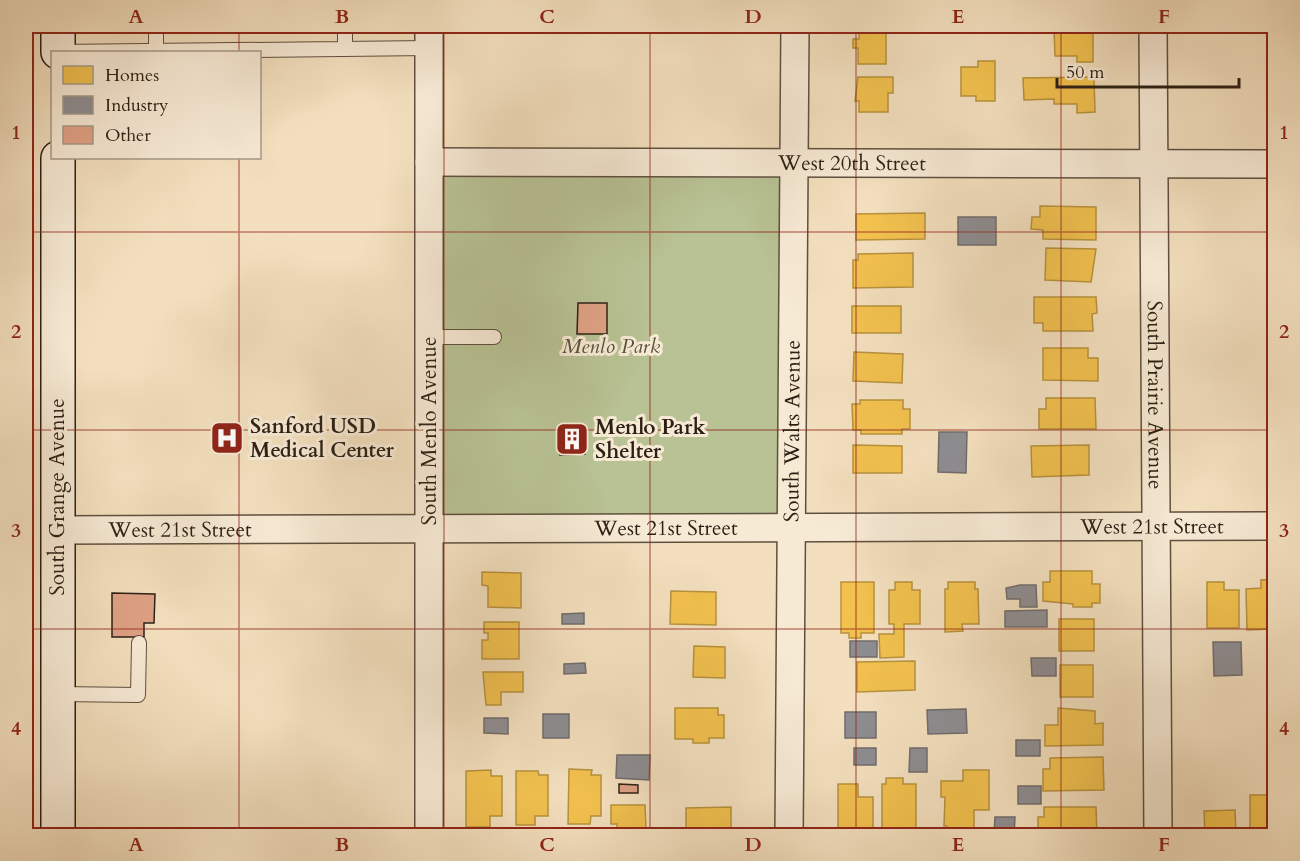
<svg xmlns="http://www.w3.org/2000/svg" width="1300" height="861" viewBox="0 0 1300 861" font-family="Cardo,serif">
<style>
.green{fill:#b8c294;stroke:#727154;stroke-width:1.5}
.homes{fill:#f2c14e;stroke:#b7913d;stroke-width:1.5}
.industry{fill:#8d8d92;stroke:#706c6c;stroke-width:1.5}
.building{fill:#dfa185;stroke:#2c2015;stroke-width:1.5}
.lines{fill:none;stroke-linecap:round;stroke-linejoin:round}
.lane-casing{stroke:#5e503f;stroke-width:16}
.street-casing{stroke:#5e503f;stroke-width:30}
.secondary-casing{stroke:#2c2015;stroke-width:36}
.lane{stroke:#f7ead5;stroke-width:14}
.street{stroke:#f7ead5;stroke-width:27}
.secondary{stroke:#f7ead5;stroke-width:33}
.grid{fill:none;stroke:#8f2418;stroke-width:1.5;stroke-opacity:0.55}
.labels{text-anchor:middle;stroke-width:6;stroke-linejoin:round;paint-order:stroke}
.street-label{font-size:21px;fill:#2c2015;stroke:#f7ead5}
.park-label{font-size:21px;font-style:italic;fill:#56513b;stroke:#f7ead5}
.poi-label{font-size:21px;font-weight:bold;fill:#2c2015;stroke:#f7ead5;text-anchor:start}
.neatline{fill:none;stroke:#8f2418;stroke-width:2}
.grid-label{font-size:20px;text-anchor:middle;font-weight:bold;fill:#8f2418}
</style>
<rect width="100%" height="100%" fill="#f3dfbe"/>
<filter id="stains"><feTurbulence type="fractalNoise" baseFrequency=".00333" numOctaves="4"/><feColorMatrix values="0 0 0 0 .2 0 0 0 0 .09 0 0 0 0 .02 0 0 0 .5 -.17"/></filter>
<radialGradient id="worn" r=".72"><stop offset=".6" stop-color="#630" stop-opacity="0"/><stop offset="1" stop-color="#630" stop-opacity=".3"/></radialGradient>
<path class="green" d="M429 162H793V529L429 530Z"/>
<path class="homes" d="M1093 27V62H1077V56H1055L1054 28Z
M859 30H886V64H858V48H853V39H859Z
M978 61H995V101H976V96H961V67H978Z
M858 77H893V93H888V112H859V101H855Z
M1094 77 1095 112 1077 113V104H1054V99L1024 100 1023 78Z
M1040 206 1096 207V240L1043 239V230L1031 229 1032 217H1040Z
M925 213V239L856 240V214Z
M1046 248 1096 249 1091 282 1045 280Z
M913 253V287L853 288V260H858V254Z
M1034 297H1096L1097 313 1092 314 1093 331H1043V323H1034Z
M852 306H901V333H852Z
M1043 348H1088V358H1098V381L1043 380Z
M854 352 903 354 902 383 853 381Z
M1046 398H1095L1096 429H1039V409H1046Z
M860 400H903V409H910V429H902V434H861V430H853L852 404H860Z
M853 445 902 446V473H853Z
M1089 445V475L1032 477 1031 446Z
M1050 571H1092V584H1100V603H1092V607H1073V604L1043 601V582H1050Z
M482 572 521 573V608L488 607V586L482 585Z
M1274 579V629L1247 630 1246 589 1261 588V580Z
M841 582H874V633H861V638H849V633H841Z
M895 582H912V590H920V624H904V657L880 658 879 634H894V624H889V590H895Z
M948 582H975V589H978L979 624H962L963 631 945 632V589H948Z
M1207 582H1224V590H1239V628H1207Z
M671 591 716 592V625L670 624Z
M1059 619H1094V651H1059Z
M484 622H519V659H482V640H488V633H484Z
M694 646 725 647V678L693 677Z
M915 661V690L857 692V662Z
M1060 665H1093V697H1060Z
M483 672H523V692H501V705H486Z
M675 708H718V715H724V738H709V743H693V739H675Z
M1058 708 1095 711V724L1103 723V745L1045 746V725H1058Z
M1103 757 1104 790 1043 791V769H1050V758Z
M569 769 592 770 591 775H601V816H591L590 824H568Z
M491 770V776H502V816H490V827H466V771Z
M963 770H989V810H974V836L947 832V826H944L945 797H941V781H963Z
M516 771H538L539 775H548V816H535V825H516Z
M886 778H903V784H916V836H882V784H886Z
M838 784H858V797H873V828H863V836H838Z
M1250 795H1274V836H1250Z
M611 805H645L646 829 617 830V824H611Z
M731 807V836H686V808Z
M1044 807H1096L1097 836H1038V817H1044Z
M1235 810 1236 836H1205L1204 811Z"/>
<path class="industry" d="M958 217H996V245H958Z
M939 432H967L966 473 938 472Z
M1020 585H1036L1037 607H1020V599H1007L1006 588Z
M1047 610V627H1005V611Z
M584 613V624H562V614Z
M850 641H877V657H850Z
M1213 642H1241L1242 675 1214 676Z
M1031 658H1056V676H1032Z
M585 663 586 673 564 674V664Z
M966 709 967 733 928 734 927 710Z
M845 712H876V738H845Z
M543 714H569V738H543Z
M484 718H508V734L484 733Z
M1016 740H1040V756H1016Z
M1269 743H1274V766L1268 765Z
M854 748H876V765H854Z
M910 748H927V772H909Z
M617 755H650L649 780 616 778Z
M1018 786H1041V804H1018Z
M995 817H1015L1014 836 994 835Z"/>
<path class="building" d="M578 303H607V334H577Z
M584 427 585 454 560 455 559 429Z
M112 593 155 594 154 623H144V637H112Z
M619 784 638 785V793H619Z"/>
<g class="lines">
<defs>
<path id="lane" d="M345 49V26
M156 51V26
M58 52 429 48
M429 337H494
M58 694 138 695 139 643"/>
<g id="street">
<path d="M429 26V836"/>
<path id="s1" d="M1153 26 1158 836"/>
<path id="s2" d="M429 162 1274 164"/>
<path id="s3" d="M57 530 1274 526"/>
<path id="s4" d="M789 836 795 26"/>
</g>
<path id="secondary" d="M58 52V26
M58 836V158"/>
</defs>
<use href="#lane" class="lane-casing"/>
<use href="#street" class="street-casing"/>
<use href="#secondary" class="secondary-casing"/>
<use href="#lane" class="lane"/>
<use href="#street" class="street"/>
<use href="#secondary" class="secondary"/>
</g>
<path class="grid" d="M239 26V52M444 26V836M650 26V836M856 26V836M1061 26V836M239 158V836M26 232H1274M26 430H1274M26 629H1274"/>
<defs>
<symbol id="hospital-square" viewBox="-11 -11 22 22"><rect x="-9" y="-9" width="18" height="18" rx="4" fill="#8f2418" stroke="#f7ead5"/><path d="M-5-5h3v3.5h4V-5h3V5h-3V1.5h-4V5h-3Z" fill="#fff"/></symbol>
<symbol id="building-square" viewBox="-11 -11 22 22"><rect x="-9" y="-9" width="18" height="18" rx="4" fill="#8f2418" stroke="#f7ead5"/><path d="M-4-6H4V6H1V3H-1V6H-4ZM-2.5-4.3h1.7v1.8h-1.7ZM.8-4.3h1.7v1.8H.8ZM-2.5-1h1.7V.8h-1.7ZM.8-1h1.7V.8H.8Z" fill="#fff"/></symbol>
</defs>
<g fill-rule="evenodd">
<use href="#hospital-square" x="208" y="419" width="38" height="38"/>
<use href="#building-square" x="553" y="420" width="38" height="38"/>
</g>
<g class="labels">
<g class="street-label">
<text dy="7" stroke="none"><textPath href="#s2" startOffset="423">West 20th Street</textPath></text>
<text dy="7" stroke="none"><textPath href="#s1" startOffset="369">South Prairie Avenue</textPath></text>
<text transform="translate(429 431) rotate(-90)" y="7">South Menlo Avenue</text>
<text dy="7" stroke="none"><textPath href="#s4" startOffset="405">South Walts Avenue</textPath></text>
<text transform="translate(57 497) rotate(-90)" y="7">South Grange Avenue</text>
<text dy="7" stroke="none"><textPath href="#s3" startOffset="1095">West 21st Street</textPath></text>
<text dy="7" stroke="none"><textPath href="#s3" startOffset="609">West 21st Street</textPath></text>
<text dy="7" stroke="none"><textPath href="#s3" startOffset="123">West 21st Street</textPath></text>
</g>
<g class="park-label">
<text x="611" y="353">Menlo Park</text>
</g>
<g class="poi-label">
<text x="250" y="433">Sanford USD<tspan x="250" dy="24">Medical Center</tspan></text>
<text x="595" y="434">Menlo Park<tspan x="595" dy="24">Shelter</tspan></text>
</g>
</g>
<rect width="1300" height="861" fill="none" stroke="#f3dfbe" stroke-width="66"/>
<rect x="51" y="51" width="210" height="108" fill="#f7ead5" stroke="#a69988" stroke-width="1.5"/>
<rect x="63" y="66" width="30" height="18" fill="#f2c14e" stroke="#a69988" stroke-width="1.5"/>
<text x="105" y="81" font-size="18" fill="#2c2015">Homes</text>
<rect x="63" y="96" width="30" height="18" fill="#8d8d92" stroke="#a69988" stroke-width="1.5"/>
<text x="105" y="111" font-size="18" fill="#2c2015">Industry</text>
<rect x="63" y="126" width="30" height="18" fill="#dfa185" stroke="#a69988" stroke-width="1.5"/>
<text x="105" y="141" font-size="18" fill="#2c2015">Other</text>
<path d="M1057 78v9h182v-9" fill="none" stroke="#2c2015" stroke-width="3"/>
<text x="1066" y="78" font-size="18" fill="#2c2015" stroke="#f7ead5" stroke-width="4.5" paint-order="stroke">50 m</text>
<rect x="33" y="33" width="1234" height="795" class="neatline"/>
<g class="grid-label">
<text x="136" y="23">A</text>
<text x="342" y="23">B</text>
<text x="547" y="23">C</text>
<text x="753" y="23">D</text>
<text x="958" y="23">E</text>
<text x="1164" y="23">F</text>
<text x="16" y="139">1</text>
<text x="1284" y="139">1</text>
<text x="16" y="338">2</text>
<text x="1284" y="338">2</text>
<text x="16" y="537">3</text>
<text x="1284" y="537">3</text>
<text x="16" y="735">4</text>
<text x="1284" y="735">4</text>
<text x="136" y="851">A</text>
<text x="342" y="851">B</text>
<text x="547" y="851">C</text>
<text x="753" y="851">D</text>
<text x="958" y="851">E</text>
<text x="1164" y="851">F</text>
</g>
<rect width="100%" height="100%" filter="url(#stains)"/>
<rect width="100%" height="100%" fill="url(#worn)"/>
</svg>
